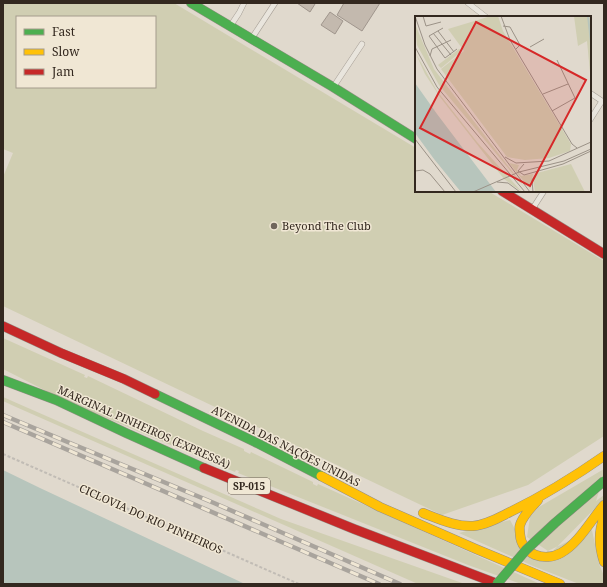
<svg xmlns="http://www.w3.org/2000/svg" width="607" height="587" viewBox="0 0 607 587" font-family="'Noto Serif',serif">
<style>
.green{fill:#d0ceb2;fill-rule:evenodd}
.water{fill:#b7c5bc}
.building{fill:#c3b9ae;stroke:#a0968d}
.lines{fill:none;stroke-linecap:round;stroke-linejoin:round}
.lane-casing{stroke:#a69f96;stroke-width:6}
.fast-casing{stroke:#958e86;stroke-width:10}
.slow-casing{stroke:#958e86;stroke-width:10}
.jam-casing{stroke:#958e86;stroke-width:10}
.path{stroke:#c1bcb5;stroke-width:2;stroke-dasharray:3 2;stroke-linecap:butt}
.lane{stroke:#e9e5dd;stroke-width:5}
.fast{stroke:#4caf50;stroke-width:9}
.slow{stroke:#ffc107;stroke-width:9}
.jam{stroke:#c62828;stroke-width:9}
.rail-casing{stroke:#a9a49d;stroke-width:4.5}
.rail{stroke:#f0e7d4;stroke-width:3;stroke-dasharray:9;stroke-linecap:butt}
.fast-bridge-casing{stroke:#8b847d;stroke-width:10;stroke-linecap:butt}
.fast-bridge{stroke:#4caf50;stroke-width:9}
.poi-dot{fill:#70665c;stroke:#f0e7d4;stroke-width:1.5}
.labels{text-anchor:middle;stroke-width:3;stroke-linejoin:round;paint-order:stroke}
.shield{fill:#f0e7d4;stroke:#6c6155;stroke-width:1}
.shield-label{font-size:10px;font-weight:bold;fill:#33281f}
.poi-label{font-size:11px;fill:#33281f;stroke:#f0e7d4;text-anchor:start}
.street-label{font-size:11px;fill:#33281f;stroke:#f0e7d4}
.inset-river{fill:none;stroke:#b7c5bc;stroke-width:2}
.inset-road{fill:none;stroke:#9b9287;stroke-width:1}
.view{fill:#d62828;fill-opacity:0.15;stroke:#d62828;stroke-width:2}
.inset-edge{fill:none;stroke:#33281f;stroke-width:2}
</style>
<rect width="100%" height="100%" fill="#e0d9cd"/>
<path class="green" d="M3 3H174L416 148V191H488L604 261V436L528 485 442 515 3 306V177L13 153 3 149ZM17 17H155V87H17Z
M3 338 85 375 84 377 87 378 88 376 203 431 244 449V451L250 454 251 452 313 482V484L317 486 318 484 540 584H521L468 565 238 473 239 471 236 470 235 472 66 401 3 369Z
M3 397 281 519 465 584H418L16 407 3 401Z
M604 469V475L596 501 604 495V499L551 553 527 537 530 517 539 507Z
M510 520 531 559 592 530 599 564 604 576V584H579L533 566 459 533Z"/>
<path class="water" d="M3 470 40 488 245 584H3Z"/>
<path class="building" d="M297 3H313L315 4 310 12Z
M344 3H380L362 31 337 15Z
M330 12 343 21 335 34 321 25Z"/>
<g class="lines">
<defs>
<path id="lane" d="M468 3 486 17
M231 25 239 13 244 3
M252 38 275 3
M334 86 362 44
M590 93 602 101 590 120
M533 208 544 191"/>
<path id="fast" d="M191 3 333 87 416 139
M3 380 56 400 126 433 204 468
M155 394 255 442 321 476"/>
<path id="slow" d="M321 476 380 507 476 549 560 584
M538 500C532 507 523 515 520 525 519 528 520 531 520 534 521 555 545 562 561 553 579 543 591 520 604 505
M423 513C439 519 456 527 473 526 486 525 498 518 510 512 543 496 574 477 604 456
M604 517C598 533 599 546 604 562"/>
<path id="jam" d="M502 191 604 254
M3 326 61 353 124 379 155 394
M204 468 354 529 498 584"/>
</defs>
<use href="#lane" class="lane-casing"/>
<use href="#fast" class="fast-casing"/>
<use href="#slow" class="slow-casing"/>
<use href="#jam" class="jam-casing"/>
<path class="path" d="M3 454 60 479 299 584"/>
<use href="#lane" class="lane"/>
<use href="#fast" class="fast"/>
<use href="#slow" class="slow"/>
<use href="#jam" class="jam"/>
<defs>
<path id="rail" d="M3 415 46 433 214 503 400 584
M3 422 379 584"/>
</defs>
<use href="#rail" class="rail-casing"/>
<use href="#rail" class="rail"/>
<defs>
<path id="fast-bridge" d="M497 584 526 550 555 523 604 481"/>
</defs>
<use href="#fast-bridge" class="fast-bridge-casing"/>
<use href="#fast-bridge" class="fast-bridge"/>
</g>
<circle class="poi-dot" cx="274" cy="226" r="4"/>
<g class="labels">
<rect class="shield" x="228" y="478" width="42" height="16" rx="3"/>
<g class="shield-label">
<text x="249" y="490">SP-015</text>
</g>
<g class="poi-label">
<text x="282" y="230">Beyond The Club</text>
</g>
<g class="street-label">
<text transform="translate(144 427) rotate(24)" y="4">MARGINAL PINHEIROS (EXPRESSA)</text>
<text transform="translate(286 446) rotate(27)" y="4">AVENIDA DAS NAÇÕES UNIDAS</text>
<text transform="translate(151 519) rotate(24)" y="4">CICLOVIA DO RIO PINHEIROS</text>
</g>
</g>
<g transform="translate(415 16)">
<rect width="176" height="176" fill="#e0d9cd"/>
<path d="M76 0H83L88 15 156 128 155 135 134 142 110 144 92 141 26 53 49 35 33 13ZM159 0H175L176 67 172 25 163 30ZM0 8 19 53 113 176 24 69 2 29ZM44 33 47 35 26 52 23 49ZM0 36 22 75 62 126 107 176 89 163 25 81 10 58ZM94 147 104 149 102 154 106 160 118 158 115 173ZM156 148 170 176H120L118 164 122 157Z" fill="#d0ceb2"/>
<path d="M0 67 22 98 81 176H46L19 143 0 117Z" fill="#b7c5bc"/>
<path class="inset-river" d="M173 0 176 27"/>
<path class="inset-road" d="M0 0 10 29 22 53 115 176M8 0 11 10 26 6M86 0 95 24 157 128 162 132M88 10 95 11 105 29 101 33M28 12 14 20 30 42 42 33M23 15 39 36M18 17 36 39M0 31 22 71 110 176M115 31 129 23M15 40 17 33 36 24M128 78 153 68M137 95 160 82 142 44M0 123 41 176M90 141 101 147 134 145 176 126M109 148 103 155 109 159 148 148 176 135M0 155 8 154 15 158 30 176M82 166 93 167 105 176M58 176 104 156 149 145 176 133M118 176 117 164 122 156"/>
<path class="view" d="M61 6 171 64 115 170 5 112Z"/>
<rect width="176" height="176" class="inset-edge"/>
</g>
<rect width="607" height="587" fill="none" stroke="#33281f" stroke-width="8"/>
<rect x="16" y="16" width="140" height="72" fill="#f0e7d4" stroke="#a49b8c"/>
<rect x="24" y="29" width="20" height="6" fill="#4caf50" stroke="#a49b8c"/>
<text x="52" y="36" font-size="12" fill="#33281f">Fast</text>
<rect x="24" y="49" width="20" height="6" fill="#ffc107" stroke="#a49b8c"/>
<text x="52" y="56" font-size="12" fill="#33281f">Slow</text>
<rect x="24" y="69" width="20" height="6" fill="#c62828" stroke="#a49b8c"/>
<text x="52" y="76" font-size="12" fill="#33281f">Jam</text>
</svg>
